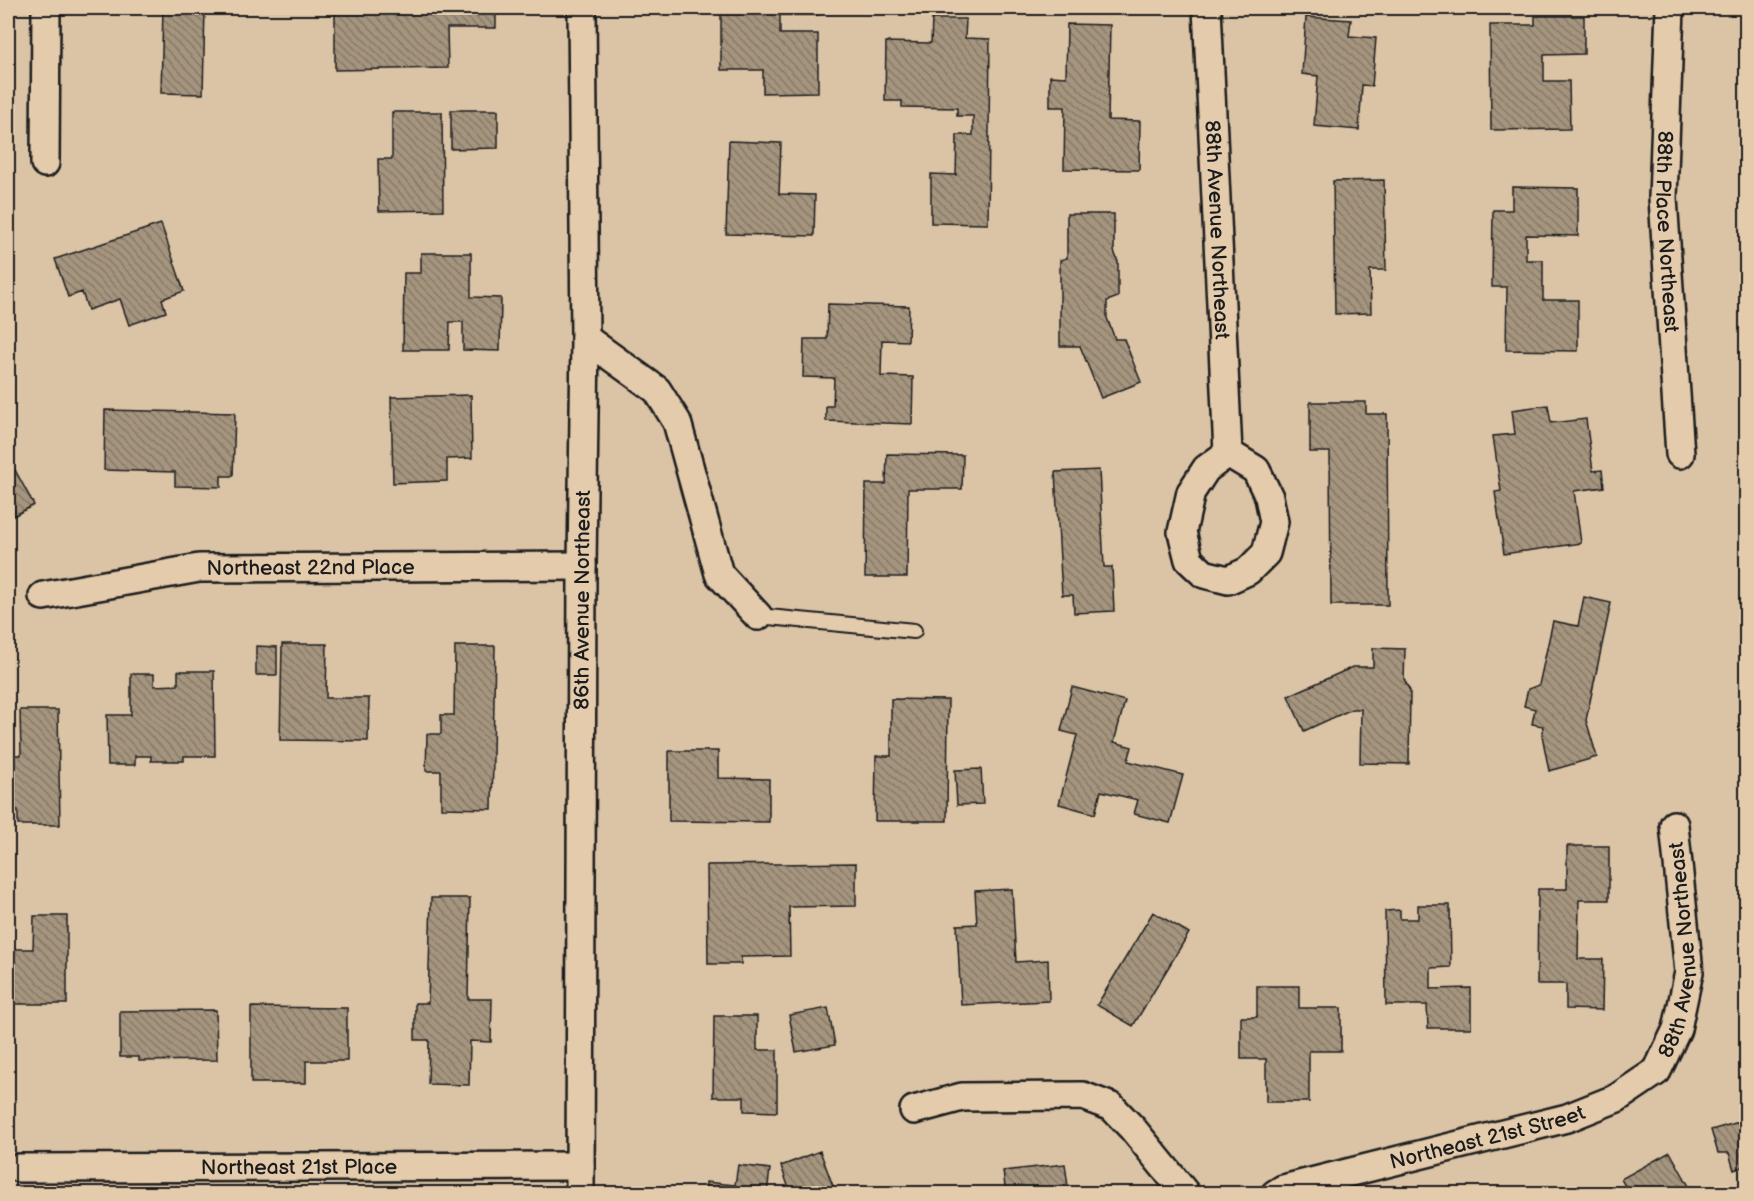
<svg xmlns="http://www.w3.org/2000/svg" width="1754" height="1201" viewBox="0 0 1754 1201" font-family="'Balsamiq Sans',sans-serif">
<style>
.building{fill:url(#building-back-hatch);stroke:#1c1c1c;stroke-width:1.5}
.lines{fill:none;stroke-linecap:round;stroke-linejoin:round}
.lane-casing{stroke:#1c1c1c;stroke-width:18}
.street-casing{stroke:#1c1c1c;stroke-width:32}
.lane{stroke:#e3cbac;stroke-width:14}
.street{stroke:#e3cbac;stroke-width:27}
.labels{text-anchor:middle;stroke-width:5;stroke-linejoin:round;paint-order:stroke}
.street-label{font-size:21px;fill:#1c1c1c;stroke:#e3cbac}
</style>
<defs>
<pattern id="building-back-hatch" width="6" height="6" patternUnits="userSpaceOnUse" patternTransform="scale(1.5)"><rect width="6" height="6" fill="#a5957f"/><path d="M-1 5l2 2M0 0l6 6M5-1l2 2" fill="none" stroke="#867967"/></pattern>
</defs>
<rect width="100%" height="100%" fill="#dbc4a6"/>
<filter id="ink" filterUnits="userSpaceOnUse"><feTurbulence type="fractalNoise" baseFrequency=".0167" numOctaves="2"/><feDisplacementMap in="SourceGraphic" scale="12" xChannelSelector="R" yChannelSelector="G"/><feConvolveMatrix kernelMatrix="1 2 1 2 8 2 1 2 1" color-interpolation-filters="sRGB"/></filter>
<g filter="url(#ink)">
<path class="building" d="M163 8H205L203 94 161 93Z
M335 8H496V28H447L448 68 335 70Z
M748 8H817L818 15H780V34H818V92L763 93V70H721V14H748Z
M1535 16H1584V54L1544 55V81H1569L1570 129 1491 130 1490 25H1535Z
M1306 17 1351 20 1349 36 1376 38 1372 86 1362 85 1359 130 1314 126 1318 76 1302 74Z
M932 19H966L965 38 990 39 988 224 931 223V174L956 175 957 135H973V116H957V108L902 107V101H885L886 42 931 43Z
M1067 24 1110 25 1108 120 1140 121 1139 170 1064 169 1065 107H1050V76L1066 77Z
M451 110H498V148L451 149Z
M392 112H442L443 210 379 211 378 159H392Z
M729 141 781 143 779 194 815 195 814 236 726 234Z
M1384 180 1386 270H1370L1371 313 1335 314 1333 181Z
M1512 187 1578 188V236L1526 235V260H1543V300H1578V351L1506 350 1507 287H1492L1493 210H1512Z
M1067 214H1114V251L1118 262V297L1107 301V318L1115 339H1124L1141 382 1101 398 1080 346H1060V260L1067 258Z
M161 224 184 291 162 299 166 312 129 325 120 299 88 310 82 292 68 297 55 259Z
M421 253H471V297L501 298 500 351 463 350V322H450L449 350H403L404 273H421Z
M828 304 909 306 908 341 882 340 881 376 913 377 912 424 826 421V406H833L834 378 803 377 804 339H827Z
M471 395 472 458 447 459V481L393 483 391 397Z
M1310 402H1366V414H1387L1388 605H1331L1330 452H1310Z
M1548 405 1551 423 1586 419 1593 471 1602 470 1604 487 1574 491 1581 543 1504 554 1495 492 1501 491 1493 436 1515 434 1512 410Z
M105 410 235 413 233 476H221V487L175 486V472L104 470Z
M887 454 963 455 962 489H908L907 577H865L866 484H886Z
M8 457 34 505 8 519Z
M1099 470 1104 567H1112L1114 611 1074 613 1073 595H1062L1055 472Z
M1584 597 1611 603 1586 720 1597 757 1549 771 1542 735 1543 726 1532 724 1535 709 1524 706 1528 689 1539 685 1553 621 1578 626Z
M282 644H327L326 698H369L368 741 280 740Z
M256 646 277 647V675H256Z
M455 646H495L492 809 441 808V771H426L427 734H441V715H454Z
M1373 648 1405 649 1404 679 1410 691 1409 764 1360 763 1361 709H1352L1304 731 1288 696 1353 667H1373Z
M178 671H214L215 756H184V761H151V756H135V765H108L107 715H131V674H154V686L178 685Z
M1072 687 1125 701 1114 742 1132 747 1128 761 1183 775 1170 823 1134 814 1138 800 1101 791 1095 814 1059 804 1077 735 1061 731Z
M891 699 948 700 947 821H875L876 756H891Z
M1746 705V721L1740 717Z
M20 710H58L60 825H18V810H8V755H21Z
M669 751H718V778L769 779V822L669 821Z
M981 769 983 804 957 805 955 770Z
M1567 846H1609V900H1579L1578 959H1603L1602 1010 1566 1009V984H1537L1538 889H1567Z
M856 863V906L789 907 790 956 741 957V964H708L707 865Z
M1012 889 1016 962 1048 960 1049 1001 961 1005 957 925 977 924 975 891Z
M431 898H470L468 999H492L491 1042 470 1041 469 1085 428 1084 429 1040H415V1003H428Z
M1418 905H1450L1451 967 1431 968V989L1471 988V1028H1428L1427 1005H1386L1385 911 1400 910V919H1418Z
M1153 912 1189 933 1133 1026 1097 1005Z
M34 916H67V1004H8V949H33Z
M1257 986H1299V1008H1341V1051H1309V1102H1266V1059H1241V1017H1257Z
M251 1007 347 1008V1061H306V1083H251Z
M828 1008 835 1045 796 1052 789 1015Z
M216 1010 217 1060 139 1061V1057H120V1011Z
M714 1016H757V1050H777V1112L744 1111V1097H713Z
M1746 1120V1166L1734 1170 1729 1153H1718L1711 1130Z
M820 1151 836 1194H791L781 1166Z
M1670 1152 1690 1188 1680 1194H1617L1626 1188 1621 1179Z
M1065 1164 1069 1194H1006L1003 1171Z
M738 1165 770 1169 767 1194H705L706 1182 735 1185Z"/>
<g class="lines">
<defs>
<path id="lane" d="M758 616 914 631"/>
<g id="street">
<path id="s1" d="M1207 8 1228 453"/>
<path id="s2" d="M1670 8 1663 198 1680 454"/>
<path d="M45 163 46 8"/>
<path d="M585 338 657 390 677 422 719 574 758 616"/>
<path d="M1228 453 1256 470 1269 497 1274 522 1266 553 1248 571 1228 580 1204 574 1189 560 1182 532 1191 492 1206 469Z"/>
<path id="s3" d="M43 596 199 568 582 566"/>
<path d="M914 1110 962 1097 1083 1096 1112 1107 1133 1129 1186 1194"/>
<path id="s4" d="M19 1168 580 1166"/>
<path id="s5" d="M580 1194 582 566 585 338 582 8"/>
<path id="s6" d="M1275 1194 1283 1189 1567 1118 1617 1098 1657 1071 1677 1029 1689 972 1674 825"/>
</g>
</defs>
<use href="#lane" class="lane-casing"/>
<use href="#street" class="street-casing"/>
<use href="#lane" class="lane"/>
<use href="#street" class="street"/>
</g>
</g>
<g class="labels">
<g class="street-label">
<text dy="7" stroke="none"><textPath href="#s1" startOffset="222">88th Avenue Northeast</textPath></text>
<text dy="7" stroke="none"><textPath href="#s2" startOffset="224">88th Place Northeast</textPath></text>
<text dy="7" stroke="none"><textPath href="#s3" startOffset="270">Northeast 22nd Place</textPath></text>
<text dy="7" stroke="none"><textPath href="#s5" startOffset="594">86th Avenue Northeast</textPath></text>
<text dy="7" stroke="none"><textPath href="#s6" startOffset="530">88th Avenue Northeast</textPath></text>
<text dy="7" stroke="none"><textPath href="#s6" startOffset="220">Northeast 21st Street</textPath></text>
<text dy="7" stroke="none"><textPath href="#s4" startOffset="280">Northeast 21st Place</textPath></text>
</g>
</g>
<rect width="1754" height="1201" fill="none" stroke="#e3cbac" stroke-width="30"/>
<rect x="15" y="15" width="1724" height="1171" fill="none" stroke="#1c1c1c" stroke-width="2" filter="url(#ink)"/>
</svg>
